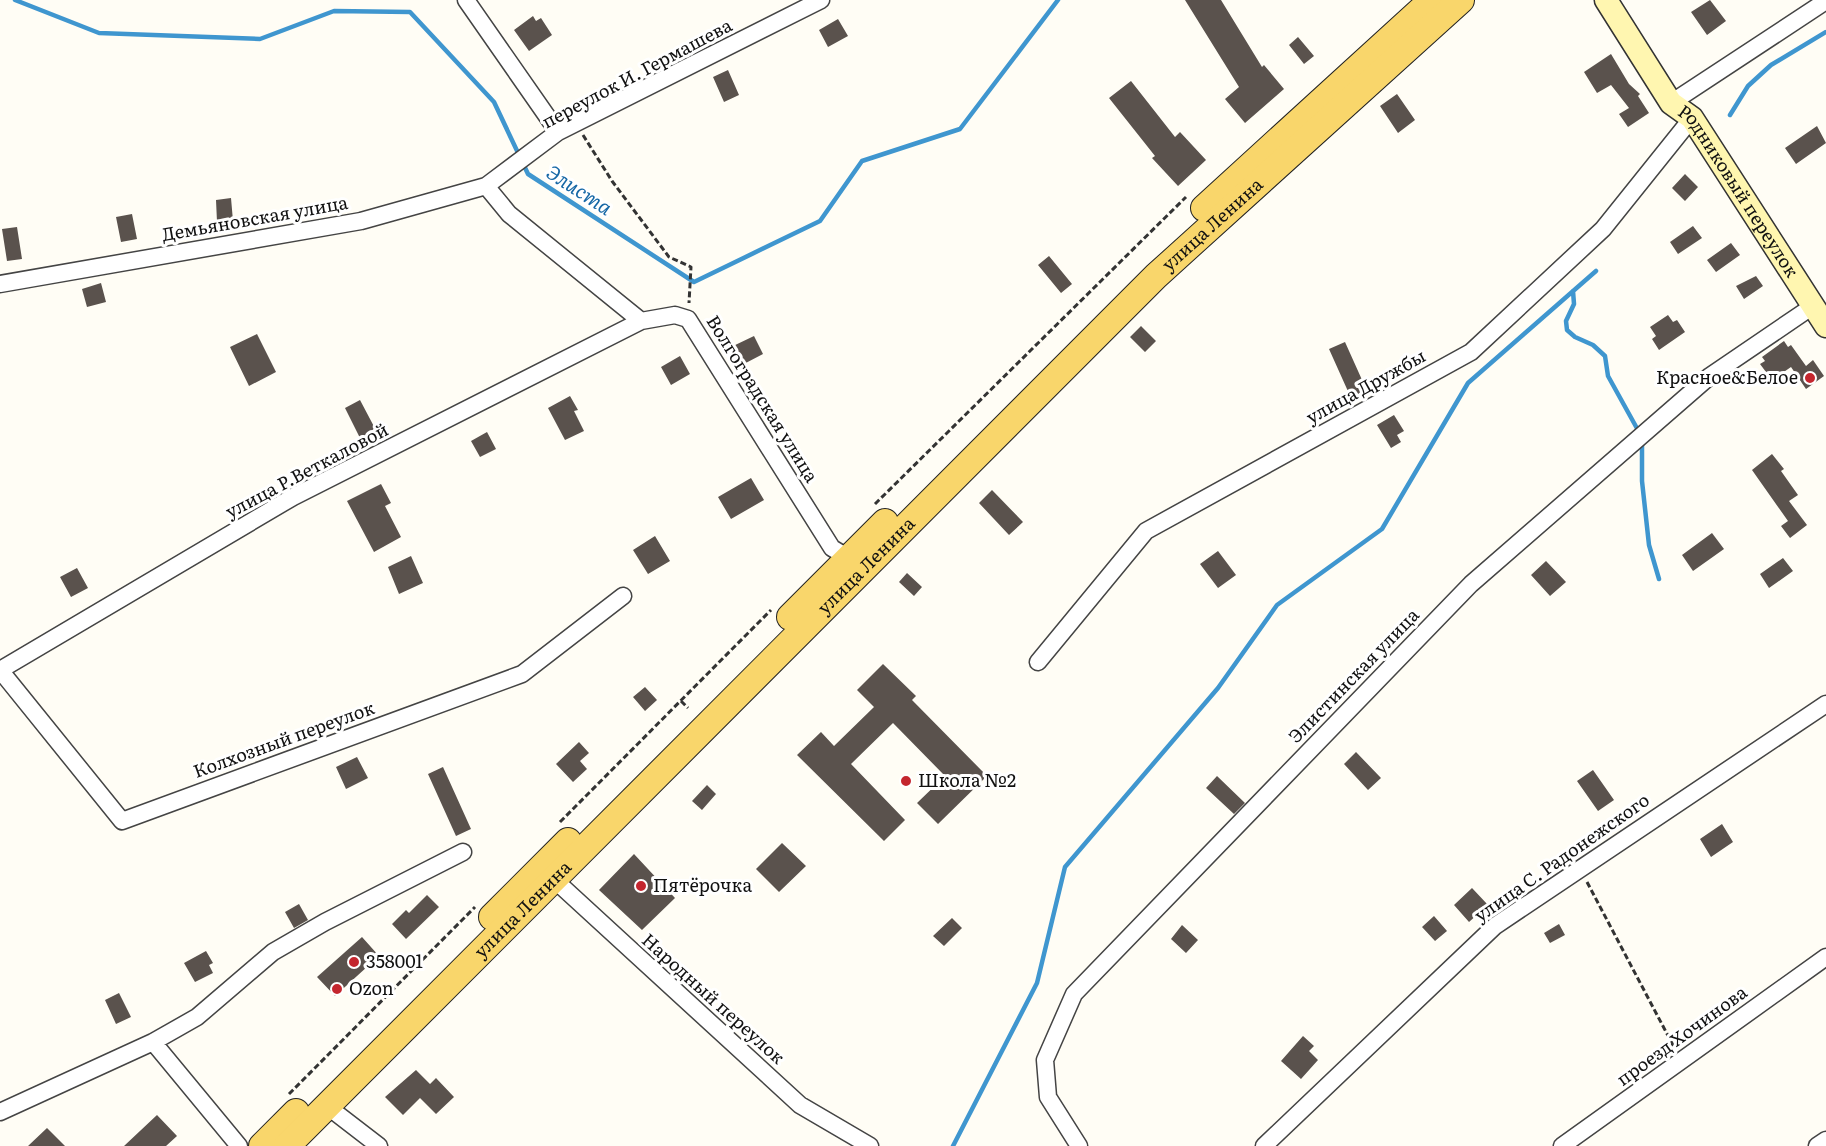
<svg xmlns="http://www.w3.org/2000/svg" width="1826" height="1146" viewBox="0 0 1826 1146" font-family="Literata,serif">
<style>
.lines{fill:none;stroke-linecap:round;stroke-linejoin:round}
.stream{stroke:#3f96cf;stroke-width:4.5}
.building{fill:#5a524d}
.street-casing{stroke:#444;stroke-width:19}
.secondary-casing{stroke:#333;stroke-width:25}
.primary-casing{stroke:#222;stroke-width:28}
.path{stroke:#333;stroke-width:3;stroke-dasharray:6 3;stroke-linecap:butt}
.street{stroke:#fff;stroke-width:16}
.secondary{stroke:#fff6b0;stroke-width:22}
.primary{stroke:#f9d66b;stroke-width:26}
.poi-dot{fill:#c4262e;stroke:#fff;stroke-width:2}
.labels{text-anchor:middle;stroke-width:6;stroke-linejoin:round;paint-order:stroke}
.street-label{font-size:18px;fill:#111;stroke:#fff}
.poi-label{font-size:18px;fill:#111;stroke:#fff;text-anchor:start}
.water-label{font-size:20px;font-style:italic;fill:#1768a6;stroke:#fff}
</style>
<rect width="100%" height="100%" fill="#fffdf5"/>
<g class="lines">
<path class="stream" d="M15 0 99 33 260 39 334 11 410 12 494 102 528 174 694 282 820 221 862 161 960 129 1058 0
M1730 115 1748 86 1771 65 1826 32
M1573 291 1574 304 1566 321 1567 330 1575 337 1593 345 1605 356 1608 376 1639 432
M1642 440V481L1649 545 1659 579
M953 1146 1037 983 1065 867 1218 688 1277 605 1382 529 1468 383 1596 271"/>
</g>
<path class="building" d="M1185 0H1221L1262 67 1264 65 1284 89 1245 123 1225 99 1239 87Z
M1710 0 1726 21 1707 35 1691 12Z
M533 16 536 21 541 18 552 35 529 51 514 30Z
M838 19 848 36 828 47 819 30Z
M1298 37 1314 56 1304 64 1289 45Z
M1611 54 1629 84 1640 94 1638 96 1649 113 1628 127 1619 114 1629 108 1611 85 1597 93 1584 72Z
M728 70 739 95 724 102 713 77Z
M1131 81 1175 137 1180 132 1206 160 1178 186 1152 158 1155 156 1109 98Z
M1397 94 1415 120 1398 133 1380 106Z
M1817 126 1826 143 1796 164 1785 148Z
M1685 174 1698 187 1685 201 1672 188Z
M231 198 233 221 217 222 216 200Z
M132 214 137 239 121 242 116 217Z
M1693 226 1702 238 1678 254 1670 242Z
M17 227 22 259 7 261 2 229Z
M1731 243 1740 255 1716 272 1707 260Z
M1049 256 1072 284 1061 293 1038 265Z
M1756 276 1763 286 1744 299 1736 286Z
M101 283 106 302 87 307 82 289Z
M1668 315 1673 322 1677 320 1685 332 1659 350 1652 339 1656 336 1650 327Z
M1141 326 1156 341 1145 352 1130 337Z
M257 334 276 372 249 386 230 347Z
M754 336 763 354 740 366 731 347Z
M1784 341 1788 347 1791 345 1806 366 1813 360 1824 376 1806 389 1791 367 1775 378 1772 374 1769 376 1760 364 1765 361 1762 357Z
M1345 342 1367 391 1351 398 1329 349Z
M680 356 690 374 671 385 661 367Z
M570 396 578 410 574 411 584 431 565 440 548 408Z
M360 400 379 436 363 444 345 408Z
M1394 415 1404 431 1397 435 1401 442 1391 448 1377 425Z
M487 432 496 449 480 457 471 441Z
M1772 454 1784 469 1781 471 1798 495 1789 501 1807 525 1790 538 1781 526 1788 521 1752 470Z
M751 478 764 500 731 519 718 497Z
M381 484 391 503 385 506 401 537 374 552 347 501Z
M992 490 1023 522 1009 535 979 503Z
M1712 533 1724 549 1693 571 1682 555Z
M655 536 670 561 648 574 633 550Z
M1218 551 1236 575 1218 588 1200 564Z
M411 556 423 583 399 594 388 567Z
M1783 558 1793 571 1769 588 1760 574Z
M1546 561 1566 582 1550 596 1531 575Z
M77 568 88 588 71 597 60 577Z
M907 573 922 587 914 596 899 582Z
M883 664 916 696 912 700 987 776 938 824 917 803 945 776 893 723 851 764 905 820 884 841 797 755 821 732 834 746 874 707 857 690Z
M645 687 657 700 645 711 633 697Z
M579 742 589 753 580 761 587 769 573 782 556 764Z
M1356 752 1381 778 1368 790 1344 764Z
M357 757 368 778 346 789 336 767Z
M443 767 471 829 456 836 428 774Z
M1593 770 1614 800 1598 811 1577 781Z
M1217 776 1245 803 1234 814 1206 788Z
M707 785 716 794 702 810 692 801Z
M1722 824 1733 842 1711 857 1700 839Z
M782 843 806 866 779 892 756 869Z
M634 854 675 898 642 930 599 890Z
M1472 888 1488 905 1469 922 1454 905Z
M427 895 439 907 406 939 392 924 406 910 409 913Z
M299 904 308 920 294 928 285 912Z
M1434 916 1447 931 1435 941 1422 927Z
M952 918 962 928 944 946 933 936Z
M1559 924 1565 935 1550 943 1544 933Z
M1182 925 1198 940 1186 953 1171 939Z
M362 937 379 956 335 996 317 977Z
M206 951 213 963 209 965 213 973 195 982 184 963Z
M119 993 131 1017 116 1024 105 1000Z
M1303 1036 1314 1046 1309 1051 1318 1060 1301 1079 1281 1061Z
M416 1070 430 1084 436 1078 454 1097 436 1114 420 1098 403 1115 385 1097Z
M157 1115 177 1136 166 1146H124Z
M47 1128 65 1146H28Z"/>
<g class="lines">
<defs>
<path id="street" d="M466 0 558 132
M1671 103 1826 1
M486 186 509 214 641 321 675 315 688 319 832 548 847 557 855 566
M0 284 361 221 486 186 558 132 821 0
M1038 662 1146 531 1471 352 1603 229 1692 118
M0 670 122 821 522 674 623 596
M0 670 293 497 641 321
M546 872 800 1105 870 1146
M153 1042 197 1017 273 952 325 922 463 852
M327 1106 379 1146
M0 1112 153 1042 239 1146
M1079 1146 1048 1097 1045 1060 1074 994 1471 584 1710 376 1813 306
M1264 1146 1495 926 1826 704
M1562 1146 1826 957
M1817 1146 1826 1140"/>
<g id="secondary">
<path id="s1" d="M1606 0 1671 103 1692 118 1826 326"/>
</g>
<g id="primary">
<path d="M1204 208 1432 0"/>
<path d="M790 617 885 522"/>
<path d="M492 917 568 841"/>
<path d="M262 1146 296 1112"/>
<path id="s2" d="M287 1146 1156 276 1461 0"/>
</g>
</defs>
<use href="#street" class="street-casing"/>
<use href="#secondary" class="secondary-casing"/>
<use href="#primary" class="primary-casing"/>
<path class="path" d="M583 135 612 181 669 257 691 267 689 303
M875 504 1186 197
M681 701 688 708
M560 822 771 610
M1587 882 1675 1049
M289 1094 475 907"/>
<use href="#street" class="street"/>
<use href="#secondary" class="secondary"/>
<use href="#primary" class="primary"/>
</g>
<g class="poi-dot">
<circle cx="1810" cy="378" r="6"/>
<circle cx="906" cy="781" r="6"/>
<circle cx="641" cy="886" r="6"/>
<circle cx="354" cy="962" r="6"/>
<circle cx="337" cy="989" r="6"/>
</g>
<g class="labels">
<g class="street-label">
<text transform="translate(637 74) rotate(-28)" y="6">переулок И. Гермашева</text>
<text dy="6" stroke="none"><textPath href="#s1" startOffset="234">Родниковый переулок</textPath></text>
<text transform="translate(255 219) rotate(-10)" y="6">Демьяновская улица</text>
<text dy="6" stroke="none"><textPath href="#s2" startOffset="1306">улица Ленина</textPath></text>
<text transform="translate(1366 387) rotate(-29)" y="6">улица Дружбы</text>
<text transform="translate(762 399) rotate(58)" y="6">Волгоградская улица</text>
<text transform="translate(307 471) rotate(-28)" y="6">улица Р.Веткаловой</text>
<text dy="6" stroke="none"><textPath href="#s2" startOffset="820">улица Ленина</textPath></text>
<text transform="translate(1354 676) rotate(-46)" y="6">Элистинская улица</text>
<text transform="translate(284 740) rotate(-20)" y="6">Колхозный переулок</text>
<text transform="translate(1562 858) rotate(-35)" y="6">улица С. Радонежского</text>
<text dy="6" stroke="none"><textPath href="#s2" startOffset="334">улица Ленина</textPath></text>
<text transform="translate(713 999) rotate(42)" y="6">Народный переулок</text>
<text transform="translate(1682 1036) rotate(-36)" y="6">проезд Хочинова</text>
</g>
<g class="poi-label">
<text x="1798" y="384" text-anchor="end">Красное&amp;Белое</text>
<text x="918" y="787">Школа №2</text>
<text x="653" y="892">Пятёрочка</text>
<text x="366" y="968">358001</text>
<text x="349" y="995">Ozon</text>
</g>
<g class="water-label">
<text transform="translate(579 190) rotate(33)" y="7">Элиста</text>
</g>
</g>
</svg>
